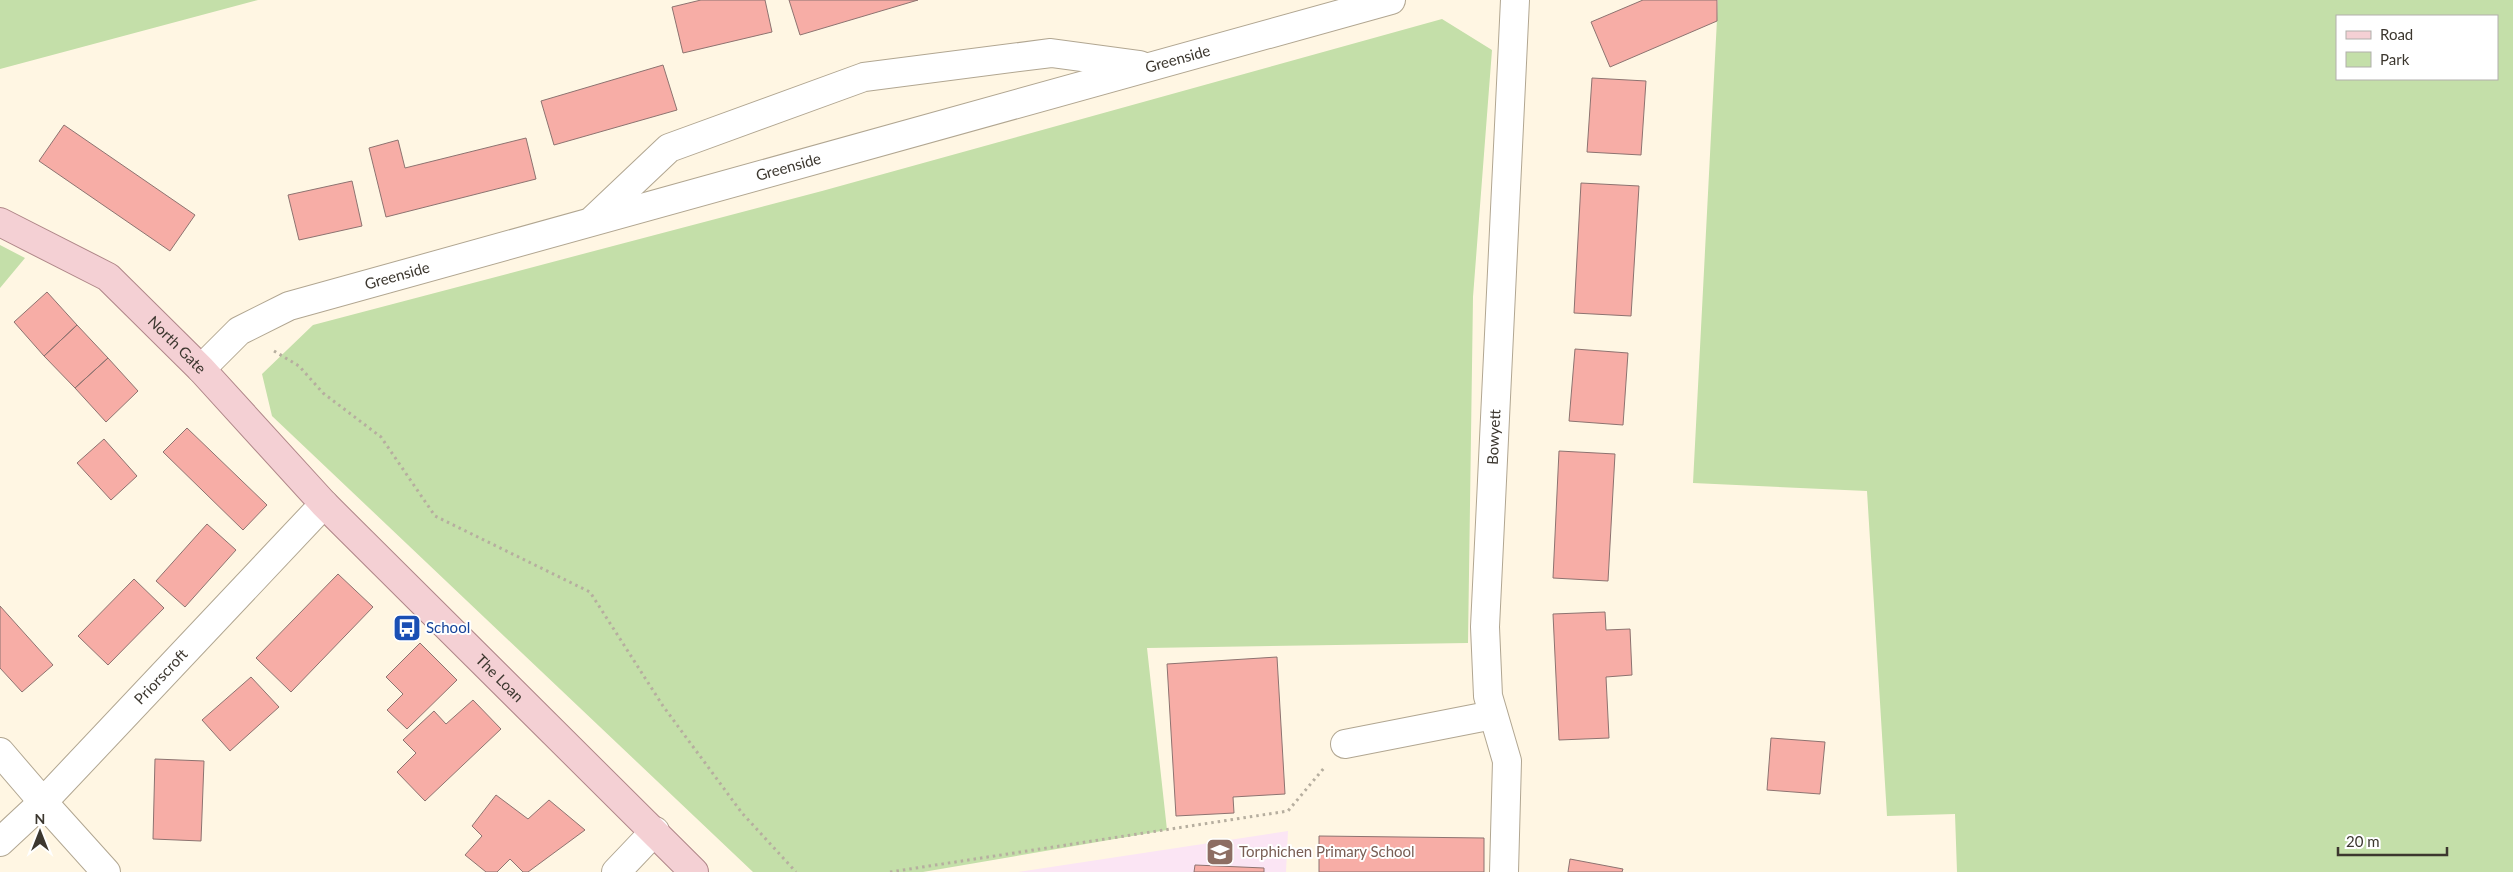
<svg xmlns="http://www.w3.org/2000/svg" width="2513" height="872" viewBox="0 0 2513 872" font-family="Lato,sans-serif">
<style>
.education{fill:#fbe5f4}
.green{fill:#c4dfa9;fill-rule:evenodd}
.building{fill:#f7ada6;stroke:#8d7370}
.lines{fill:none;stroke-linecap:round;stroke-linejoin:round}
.minor-casing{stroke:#b1a691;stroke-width:30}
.major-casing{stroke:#af8688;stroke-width:30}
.path{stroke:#b6ae9f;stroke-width:3;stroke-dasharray:2.5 4;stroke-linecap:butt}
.minor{stroke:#fff;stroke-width:28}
.major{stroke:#f4d0d4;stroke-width:28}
.labels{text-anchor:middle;stroke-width:4;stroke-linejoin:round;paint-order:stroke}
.street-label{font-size:15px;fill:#3c372f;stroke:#fff}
.transit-label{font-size:15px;fill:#164399;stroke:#fff;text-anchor:start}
.education-label{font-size:15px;fill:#785e54;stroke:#fff;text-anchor:start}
</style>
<rect width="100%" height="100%" fill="#fff6e3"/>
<path class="education" d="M1288 831 1286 872H1018Z"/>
<path class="green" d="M0 0H258L0 69Z
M1718 0H2513V872H1957L1955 814 1887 816 1867 491 1693 483ZM2337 16H2497V79H2337Z
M1442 19 1492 50 1473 297 1468 643 1147 648 1167 830 923 872H753L272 416 262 374 313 325 822 191Z
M0 245 25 258 0 288Z"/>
<path class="building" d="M701 0H765L772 32 683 53 672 7Z
M789 0H918L800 35Z
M1643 0H1717V21L1610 67 1591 22Z
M663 65 677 110 554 145 541 101Z
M1592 78 1646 81 1641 155 1587 152Z
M64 125 195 215 170 251 39 161Z
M526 138 536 179 386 217 369 148 398 140 405 168Z
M352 181 362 226 299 240 288 195Z
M1581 183 1639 186 1631 316 1574 313Z
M47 292 77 325 44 356 14 322Z
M77 325 108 358 75 388 44 356Z
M1575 349 1628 353 1623 425 1569 421Z
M108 358 138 391 106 422 75 388Z
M187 428 267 505 243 530 163 452Z
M104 439 137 476 111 500 77 463Z
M1559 451 1615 454 1608 581 1553 578Z
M207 524 236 550 185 607 156 581Z
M338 574 373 607 291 692 256 658Z
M134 579 164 608 108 665 78 636Z
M0 606 53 665 22 692 0 668Z
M1605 612 1606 630 1630 629 1632 675 1606 677 1609 738 1559 740 1553 614Z
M420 643 457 680 407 729 387 710 403 694 386 677Z
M1277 657 1285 794 1233 797 1234 813 1176 816 1167 664Z
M251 677 279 707 230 751 202 720Z
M473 700 501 729 425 801 397 772 416 753 403 740 434 711 446 724Z
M1771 738 1825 742 1820 794 1767 790Z
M155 759 204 761 201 841 153 839Z
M496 795 528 819 549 800 585 830 528 872H523L510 859 497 872H486L465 855 482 836 472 826Z
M1319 836 1484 838V872H1319Z
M1570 859 1623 869 1622 872H1568Z
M1195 865 1264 868V872H1194Z"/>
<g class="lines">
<defs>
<g id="minor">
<path d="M594 219 669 148 864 77 1051 53 1140 65"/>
<path id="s1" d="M201 369 239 331 289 306 1391 0"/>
<path d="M1345 744 1493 715"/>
<path id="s2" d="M0 752 43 802 324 504"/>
<path d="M0 842 43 802 106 872"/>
<path d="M616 872 655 831"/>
<path id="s3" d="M1504 872 1507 761 1488 696 1485 627 1515 0"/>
</g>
<g id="major">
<path id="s4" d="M0 222 108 277 201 369 324 504 694 872"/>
</g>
</defs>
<use href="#minor" class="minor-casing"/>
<use href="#major" class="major-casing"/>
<path class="path" d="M274 351 299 366 323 393 381 437 435 516 590 592 663 706 742 813 796 872
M890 872 1288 811 1324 768"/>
<use href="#minor" class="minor"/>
<use href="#major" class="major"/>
</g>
<defs>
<symbol id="bus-square" viewBox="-11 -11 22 22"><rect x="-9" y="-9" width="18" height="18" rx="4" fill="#1a4fb4" stroke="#fff"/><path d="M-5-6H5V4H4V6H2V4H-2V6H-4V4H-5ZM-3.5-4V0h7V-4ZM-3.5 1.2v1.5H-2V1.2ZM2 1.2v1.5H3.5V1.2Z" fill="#fff"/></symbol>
<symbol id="school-square" viewBox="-11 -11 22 22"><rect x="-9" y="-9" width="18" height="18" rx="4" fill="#8d6e63" stroke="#fff"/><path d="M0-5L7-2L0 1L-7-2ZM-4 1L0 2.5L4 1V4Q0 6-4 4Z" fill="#fff"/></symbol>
</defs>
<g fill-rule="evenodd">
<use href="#bus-square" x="391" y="612" width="32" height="32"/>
<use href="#school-square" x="1204" y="836" width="32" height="32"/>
</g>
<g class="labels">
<g class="street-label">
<text dy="5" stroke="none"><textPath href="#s1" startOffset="1032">Greenside</textPath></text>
<text dy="5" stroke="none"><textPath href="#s1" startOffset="628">Greenside</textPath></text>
<text dy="5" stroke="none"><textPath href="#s1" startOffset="222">Greenside</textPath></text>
<text dy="5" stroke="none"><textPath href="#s4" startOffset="218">North Gate</textPath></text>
<text dy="5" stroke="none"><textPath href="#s3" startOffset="438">Bowyett</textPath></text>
<text dy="5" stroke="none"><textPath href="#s2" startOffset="238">Priorscroft</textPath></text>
<text dy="5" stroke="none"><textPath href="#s4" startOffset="682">The Loan</textPath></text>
</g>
<g class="transit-label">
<text x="426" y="633">School</text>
</g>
<g class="education-label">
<text x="1239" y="857">Torphichen Primary School</text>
</g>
</g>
<rect x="2336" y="15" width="162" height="65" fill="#ffffff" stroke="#b1afac"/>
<rect x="2346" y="31" width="25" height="8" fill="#f4d0d4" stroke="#b1afac"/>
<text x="2380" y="40" font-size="15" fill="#3c372f">Road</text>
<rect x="2346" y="52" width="25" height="15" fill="#c4dfa9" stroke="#b1afac"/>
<text x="2380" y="65" font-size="15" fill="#3c372f">Park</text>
<g transform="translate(40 832)" stroke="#ffffff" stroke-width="4" paint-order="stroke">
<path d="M0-4L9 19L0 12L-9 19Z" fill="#3c372f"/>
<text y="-8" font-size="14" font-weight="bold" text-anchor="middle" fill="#3c372f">N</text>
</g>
<path d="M2338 847v8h109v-8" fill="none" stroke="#3c372f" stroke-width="2.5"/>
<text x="2346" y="847" font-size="15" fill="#3c372f" stroke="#ffffff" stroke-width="4" paint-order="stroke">20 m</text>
</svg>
